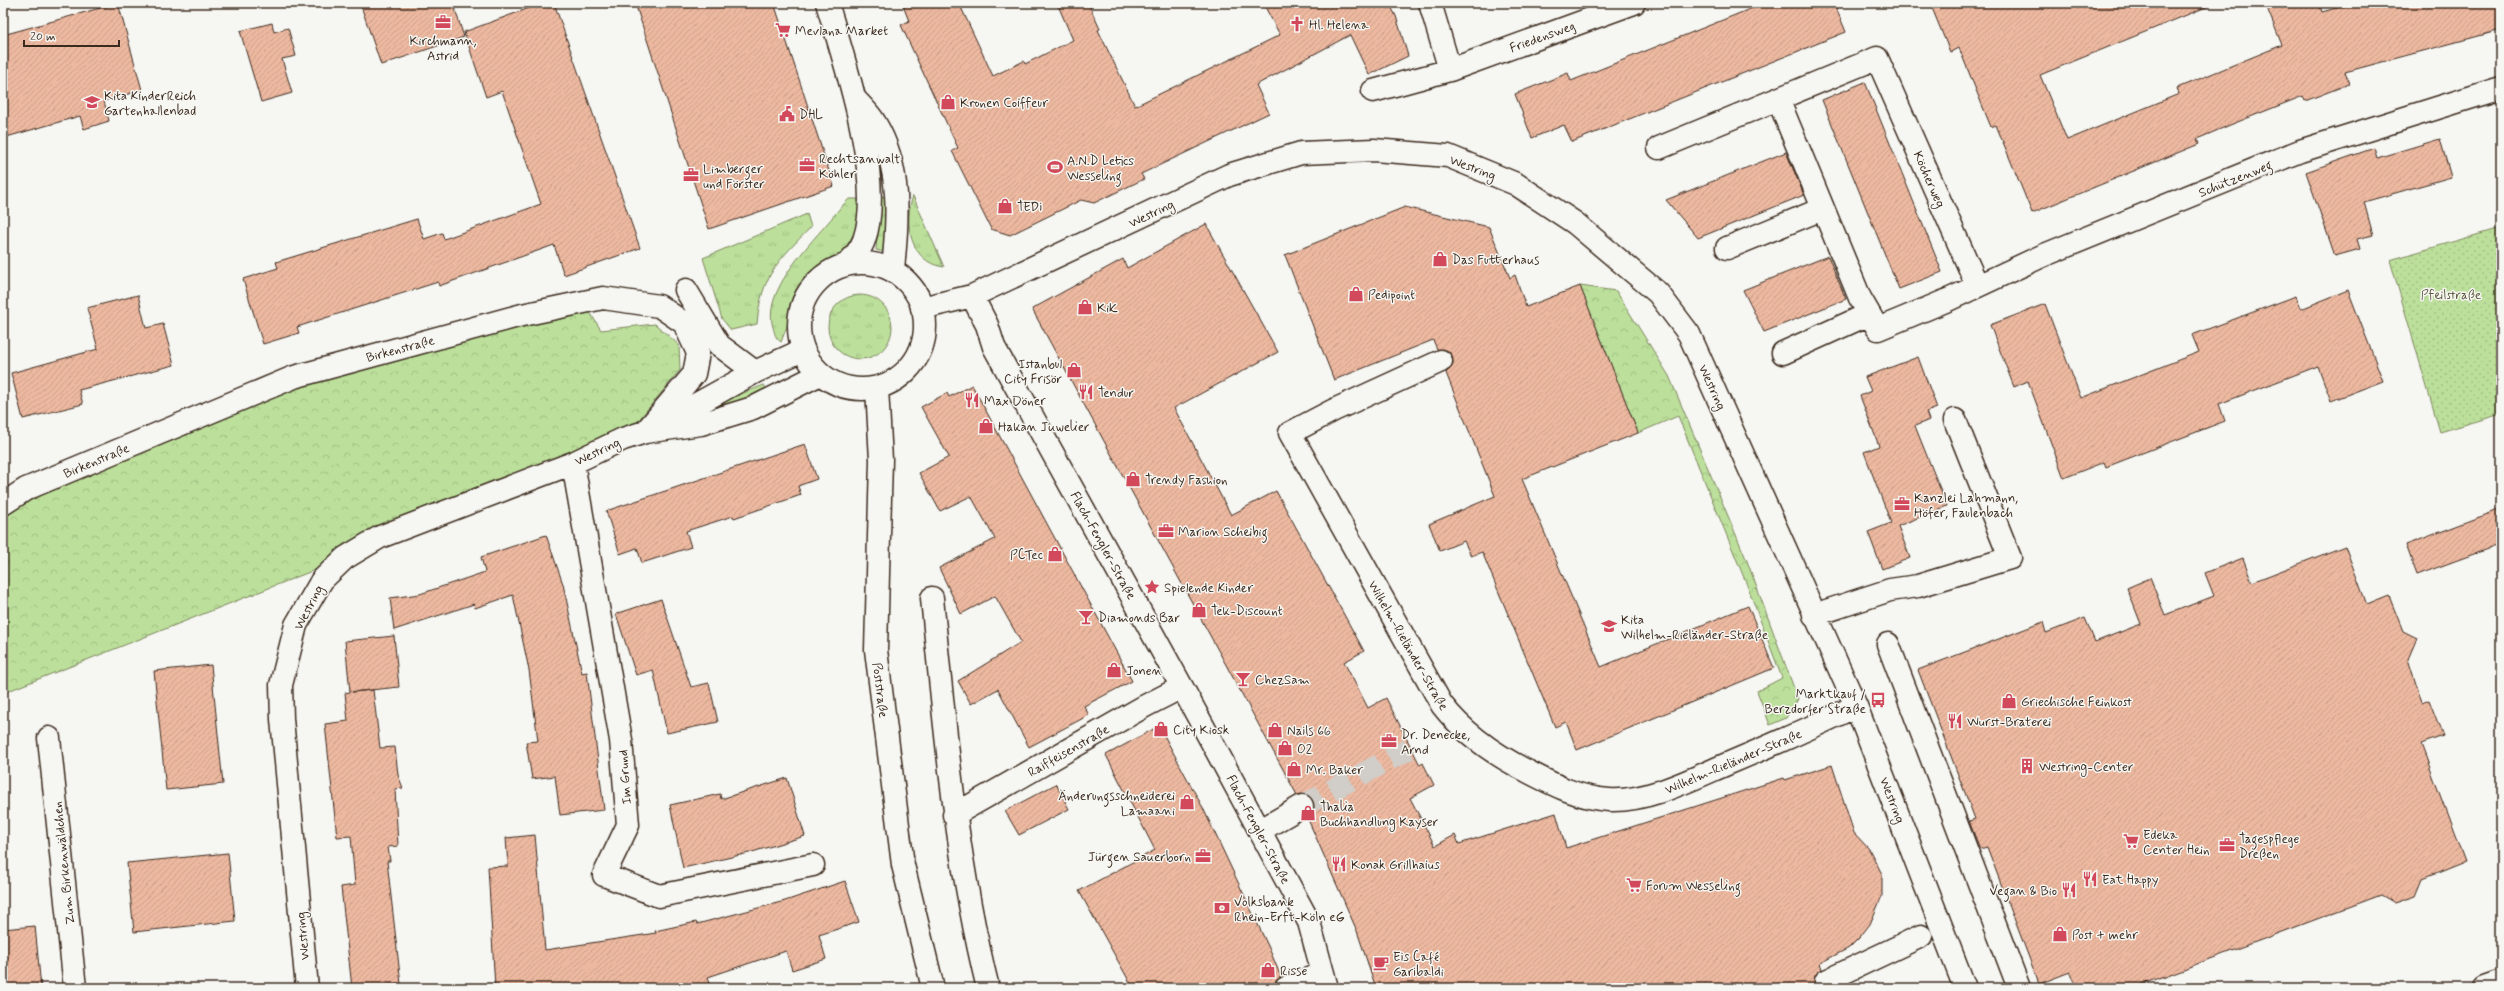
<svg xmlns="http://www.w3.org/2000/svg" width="2504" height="991" viewBox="0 0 2504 991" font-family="Mynerve,sans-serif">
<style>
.grass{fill:url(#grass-tufts);stroke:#7c855c}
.forest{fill:url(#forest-crowns);stroke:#7c855c}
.park{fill:url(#park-dots);stroke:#7c855c}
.building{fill:url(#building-hatch);stroke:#3b2a1e}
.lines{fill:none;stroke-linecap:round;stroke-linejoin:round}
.street-tunnel{stroke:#d1cdc8;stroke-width:22;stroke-dasharray:22 11;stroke-linecap:butt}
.street-casing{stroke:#3b2a1e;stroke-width:25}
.secondary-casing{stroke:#3b2a1e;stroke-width:25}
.street{stroke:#f6f6f2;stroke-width:22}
.secondary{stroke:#f6f6f2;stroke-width:22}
.labels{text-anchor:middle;stroke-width:3;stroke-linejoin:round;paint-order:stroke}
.poi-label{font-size:13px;fill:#3b2a1e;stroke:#f6f6f2;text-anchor:start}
.street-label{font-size:13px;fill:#3b2a1e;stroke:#f6f6f2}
.park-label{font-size:13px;fill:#5b583d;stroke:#f6f6f2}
</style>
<defs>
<pattern id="grass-tufts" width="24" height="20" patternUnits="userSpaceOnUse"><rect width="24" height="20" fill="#bce09b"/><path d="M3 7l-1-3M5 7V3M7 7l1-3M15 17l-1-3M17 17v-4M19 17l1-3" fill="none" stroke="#a2c085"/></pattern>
<pattern id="forest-crowns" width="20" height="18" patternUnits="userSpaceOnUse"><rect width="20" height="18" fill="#bce09b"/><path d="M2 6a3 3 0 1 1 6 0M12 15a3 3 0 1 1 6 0" fill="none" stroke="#a2c085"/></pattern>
<pattern id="park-dots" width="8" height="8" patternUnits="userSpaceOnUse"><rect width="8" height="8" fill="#bce09b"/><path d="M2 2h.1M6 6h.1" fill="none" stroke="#a2c085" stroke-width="1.8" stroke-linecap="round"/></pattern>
<pattern id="building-hatch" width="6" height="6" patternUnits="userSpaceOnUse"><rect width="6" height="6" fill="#edb8a0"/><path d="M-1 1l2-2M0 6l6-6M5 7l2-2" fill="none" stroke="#cc9e89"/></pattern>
</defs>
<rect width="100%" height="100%" fill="#f6f6f2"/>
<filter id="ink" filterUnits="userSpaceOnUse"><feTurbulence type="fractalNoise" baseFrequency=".025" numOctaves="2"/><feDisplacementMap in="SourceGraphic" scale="8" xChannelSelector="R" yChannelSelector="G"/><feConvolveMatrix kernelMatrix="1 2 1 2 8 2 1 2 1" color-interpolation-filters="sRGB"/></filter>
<g filter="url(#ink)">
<path class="grass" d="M880 196 888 197 889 227 884 252 876 250Z
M913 196 944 267C910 263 903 222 913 196Z
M849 199H860L856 230 844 250 815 273 800 292 781 342C775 338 775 334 773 327 761 288 818 237 840 208Z
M807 214 811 227C779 260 761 275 757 324L731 330 722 319 703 258Z
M828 327a32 32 0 1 1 64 0a32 32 0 1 1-64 0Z
M764 385 768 391 705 417 702 409Z"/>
<path class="forest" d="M1580 286 1616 291 1669 376 1747 561 1798 699 1786 718 1770 725 1757 691 1782 678 1747 585 1678 416 1638 433Z
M584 303 601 330 655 324 679 345 680 370 623 439 345 558 3 693V504L294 377Z"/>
<path class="park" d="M2497 229 2501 242V414L2440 432 2390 260Z"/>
<path class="building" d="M118 3 142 90 104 101 109 121 84 129 80 116 3 138V35Z
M360 3H453L464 37 381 65Z
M543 3H554L640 248 564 275 554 245 439 286 438 282 297 327 299 333 263 344 243 279 278 268 276 262 417 219 424 239 442 233 444 239 541 204 502 91 486 97 464 32Z
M635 3H774L834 186 709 229Z
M902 3H959L993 76 1024 61 1025 64 1073 40 1057 3H1088L1100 29 1098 30 1135 106 1280 35 1263 3H1389L1396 16 1408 56 1369 75 1350 35 1256 85 1269 113 1141 174 1144 179 1094 203 1081 200 1010 235 991 229 952 151 958 148 901 25 909 21Z
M1765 3H1834L1846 32 1572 142 1564 125 1532 138 1515 94 1568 73 1571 81Z
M1930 3H2216L2040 75 2067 140 2179 94 2177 88 2282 45 2265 3H2319L2322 12 2354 3H2501V30L2345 72 2349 84 2305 101 2303 96 2230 125 2197 139 2199 144 2032 213 1996 125 1991 127 1959 48 1950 52Z
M272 23 274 32 288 28 296 56 282 59 292 93 261 102 240 31Z
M1865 82 1942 272 1899 289 1822 100Z
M2440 139 2451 177 2364 202 2373 235 2357 239 2360 249 2335 256 2306 172 2374 148 2377 158Z
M1786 152 1804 195 1698 238 1666 200Z
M1405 207 1489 227 1510 278 1515 275 1526 307 1580 286 1638 433 1522 479 1601 667 1748 606 1774 668 1577 750 1566 722 1555 727 1482 552 1471 556 1464 541 1440 551 1429 524 1495 496 1446 373 1453 363 1452 355 1448 351 1437 349 1433 340 1334 380 1285 255Z
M1206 224 1278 352 1174 408 1231 515 1276 491 1364 651 1344 662 1368 708 1386 698 1420 765 1423 763 1434 785 1410 798 1435 846 1455 835 1459 844 1556 813 1566 848 1784 778 1785 780 1832 765 1854 833 1869 849 1882 874V896L1870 924 1860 937 1849 948 1820 963 1822 969 1816 974 1814 980 1816 988H1376L1357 931 1307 817 1313 812V800L1308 795H1297L1032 309 1123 259 1127 268Z
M1828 256 1846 299 1764 332 1743 290Z
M2348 290 2383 381 2331 401 2318 366 2219 404 2225 421 2106 467 2104 462 2064 478 2028 381 2014 387 1990 325 2045 304 2081 398 2199 352 2192 335 2296 296 2301 309Z
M138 295 146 328 163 324 174 365 79 390 83 404 23 419 11 373 98 349 87 308Z
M1918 357 1937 408 1926 412 1929 420 1915 426 1947 506 1898 526 1910 558 1882 569 1868 532 1891 523 1864 452 1879 446 1860 396 1871 391 1865 377Z
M972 385 1132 681 1084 706 1089 715 1029 747 998 689 971 704 958 681 1021 642 995 596 961 614 939 568 995 539 971 496 940 511 919 473 949 457 921 407 947 393 949 397Z
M805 444 817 479 798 486 801 495 734 518 733 516 686 531 691 547 642 563 637 548 620 554 606 511Z
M2501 509V544L2417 575 2406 545Z
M546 535 563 584 582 673 587 672 604 810 560 815 555 776 532 779 526 742 538 741 529 670 513 595 475 608 474 604 394 630 390 598 420 594 485 572 481 557Z
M2345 546 2367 605 2389 596 2403 631 2417 638 2408 659 2422 703 2429 700 2443 736 2421 744 2465 862 2423 879 2416 896 2395 903 2381 895 2133 988H2078L2070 972 2039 984 1987 847 1980 849 1969 821 1975 819 1918 670 2043 622 2046 633 2085 618 2095 642 2141 624 2127 588 2150 578 2165 615 2214 596 2205 573 2225 565 2243 558 2252 582Z
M661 599 691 687 709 683 718 722 667 733 653 670 636 675 616 614Z
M394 636 399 687 352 692 373 690 380 748 395 747 398 775 403 788 395 789 398 846 388 847 390 861H387L401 984 352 988 341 887 355 885 351 836 337 837 325 724 348 721 345 693 350 692 345 641Z
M211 665 223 784 166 790 154 671Z
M1159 726 1203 808 1269 948 1281 977 1276 981 1274 988H1133L1079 891 1155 850 1106 755Z
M787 778 805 836 749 853 683 868 670 805 720 794 721 799Z
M1056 784 1069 809 1019 835 1005 811Z
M535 835 545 950 656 933 655 931 696 922 697 924 785 901 845 881 859 922 819 935 826 959 792 970 786 951 708 977 711 988H495L488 867 508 866 506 838Z
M228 853 235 921 134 932 127 863Z
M35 926 41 988H3V929Z"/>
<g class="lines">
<path class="street-tunnel" d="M1302 806 1411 748"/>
<defs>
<path id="street" d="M1430 3 1450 70 1634 3
M1373 91 1450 70
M1778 99 1860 298 1878 329 1950 299 2042 256 2300 151 2501 88
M1659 148 1877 58 1977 285
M1727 248 1822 209
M686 290 719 345 755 372
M972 296 987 325 994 347 1182 687 1309 922 1327 988
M922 308 972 296 1229 175 1301 153 1374 150 1448 156 1516 184 1575 223 1658 293 1689 334 1856 706 1965 988
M1783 353 1869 314
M1441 361 1334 410 1290 433 1442 705C1463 732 1494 754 1525 770 1552 784 1578 798 1609 800 1647 802 1692 779 1727 764 1770 746 1813 727 1856 706
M659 425 755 372 803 350
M573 463 621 740 628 825 604 875 659 896 813 865
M3 504 26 489 294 377 522 315 603 298 659 306 684 323 698 353 694 374 645 432
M932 598C945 729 956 860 988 988
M1814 615 1890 590 1918 586 2010 558 1955 420
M1888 644 2019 988
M49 738 75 988
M954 815 1145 706 1182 687
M1261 830 1302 806
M1826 981 1921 936
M307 988 282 719 281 685 296 625 322 580 345 558 380 537 573 463 623 439 645 432 701 424 753 408 820 374
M1286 988 1323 973
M2484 988 2501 982"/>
<path id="secondary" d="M827 3C845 63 885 182 864 240 861 249 853 258 846 265
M855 99C862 107 870 114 875 123 902 167 898 220 893 269
M799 326a63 63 0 1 1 126 0a63 63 0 1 1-126 0Z
M877 388 881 460 876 650 903 865 933 988"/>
</defs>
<use href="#street" class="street-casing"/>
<use href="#secondary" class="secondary-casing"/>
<use href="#street" class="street"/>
<use href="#secondary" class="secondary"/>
</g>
</g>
<defs>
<symbol id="office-bare" viewBox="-9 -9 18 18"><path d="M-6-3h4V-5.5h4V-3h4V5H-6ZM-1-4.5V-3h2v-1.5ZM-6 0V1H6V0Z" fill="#d1495b" stroke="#f6f6f2" stroke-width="2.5" paint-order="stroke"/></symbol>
<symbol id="church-bare" viewBox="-9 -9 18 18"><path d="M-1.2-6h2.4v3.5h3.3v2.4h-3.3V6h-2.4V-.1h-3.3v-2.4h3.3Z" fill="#d1495b" stroke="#f6f6f2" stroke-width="2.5" paint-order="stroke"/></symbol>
<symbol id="supermarket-bare" viewBox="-9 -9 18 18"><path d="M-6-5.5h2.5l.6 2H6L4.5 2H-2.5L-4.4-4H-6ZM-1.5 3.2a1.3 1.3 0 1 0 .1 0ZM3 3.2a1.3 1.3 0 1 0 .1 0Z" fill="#d1495b" stroke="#f6f6f2" stroke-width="2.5" paint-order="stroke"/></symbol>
<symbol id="school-bare" viewBox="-9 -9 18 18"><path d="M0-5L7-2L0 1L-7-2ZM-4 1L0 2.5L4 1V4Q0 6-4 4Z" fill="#d1495b" stroke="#f6f6f2" stroke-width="2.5" paint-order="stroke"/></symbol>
<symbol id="shop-bare" viewBox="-9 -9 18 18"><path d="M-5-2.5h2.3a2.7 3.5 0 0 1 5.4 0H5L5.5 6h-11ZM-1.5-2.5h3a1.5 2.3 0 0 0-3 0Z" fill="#d1495b" stroke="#f6f6f2" stroke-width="2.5" paint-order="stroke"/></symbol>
<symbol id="civic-bare" viewBox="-9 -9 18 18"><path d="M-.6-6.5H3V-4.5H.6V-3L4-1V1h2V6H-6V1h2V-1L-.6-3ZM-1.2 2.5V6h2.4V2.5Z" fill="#d1495b" stroke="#f6f6f2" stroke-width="2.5" paint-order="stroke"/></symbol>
<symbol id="stadium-bare" viewBox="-9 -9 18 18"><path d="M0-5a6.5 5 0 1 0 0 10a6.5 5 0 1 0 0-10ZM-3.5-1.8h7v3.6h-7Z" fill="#d1495b" stroke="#f6f6f2" stroke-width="2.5" paint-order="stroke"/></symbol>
<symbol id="restaurant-bare" viewBox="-9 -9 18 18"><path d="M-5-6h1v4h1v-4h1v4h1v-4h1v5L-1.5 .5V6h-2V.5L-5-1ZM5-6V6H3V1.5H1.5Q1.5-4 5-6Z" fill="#d1495b" stroke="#f6f6f2" stroke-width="2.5" paint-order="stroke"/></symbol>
<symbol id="sight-bare" viewBox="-9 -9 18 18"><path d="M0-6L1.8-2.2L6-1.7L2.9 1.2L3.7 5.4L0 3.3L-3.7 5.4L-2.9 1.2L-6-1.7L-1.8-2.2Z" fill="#d1495b" stroke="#f6f6f2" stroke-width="2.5" paint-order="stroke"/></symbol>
<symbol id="bar-bare" viewBox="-9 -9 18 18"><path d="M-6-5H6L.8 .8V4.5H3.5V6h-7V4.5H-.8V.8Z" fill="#d1495b" stroke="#f6f6f2" stroke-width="2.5" paint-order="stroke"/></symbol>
<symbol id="bus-bare" viewBox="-9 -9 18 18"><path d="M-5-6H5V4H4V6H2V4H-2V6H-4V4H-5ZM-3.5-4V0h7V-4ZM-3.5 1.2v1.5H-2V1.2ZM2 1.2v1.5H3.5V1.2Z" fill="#d1495b" stroke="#f6f6f2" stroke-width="2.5" paint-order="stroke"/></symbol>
<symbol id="building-bare" viewBox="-9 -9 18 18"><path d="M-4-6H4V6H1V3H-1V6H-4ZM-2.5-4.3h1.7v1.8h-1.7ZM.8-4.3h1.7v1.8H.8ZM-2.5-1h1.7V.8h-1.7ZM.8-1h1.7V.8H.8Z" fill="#d1495b" stroke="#f6f6f2" stroke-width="2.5" paint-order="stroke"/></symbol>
<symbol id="bank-bare" viewBox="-9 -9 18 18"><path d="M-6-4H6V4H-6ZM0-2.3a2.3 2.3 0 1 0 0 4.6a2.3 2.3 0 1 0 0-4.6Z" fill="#d1495b" stroke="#f6f6f2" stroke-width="2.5" paint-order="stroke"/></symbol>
<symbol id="cafe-bare" viewBox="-9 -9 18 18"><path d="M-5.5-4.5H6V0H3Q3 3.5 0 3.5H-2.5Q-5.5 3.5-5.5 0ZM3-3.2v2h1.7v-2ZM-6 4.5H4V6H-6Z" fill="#d1495b" stroke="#f6f6f2" stroke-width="2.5" paint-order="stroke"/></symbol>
</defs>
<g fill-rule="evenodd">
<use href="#office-bare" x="432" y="11" width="22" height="22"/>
<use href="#church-bare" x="1286" y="13" width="22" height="22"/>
<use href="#supermarket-bare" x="772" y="19" width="22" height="22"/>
<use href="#school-bare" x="81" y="91" width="22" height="22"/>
<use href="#shop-bare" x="937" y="91" width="22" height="22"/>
<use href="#civic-bare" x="776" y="103" width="22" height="22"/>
<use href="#office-bare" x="796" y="154" width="22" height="22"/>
<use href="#stadium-bare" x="1044" y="156" width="22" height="22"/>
<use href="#office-bare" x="680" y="164" width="22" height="22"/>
<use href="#shop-bare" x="994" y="195" width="22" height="22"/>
<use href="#shop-bare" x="1429" y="248" width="22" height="22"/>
<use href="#shop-bare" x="1345" y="283" width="22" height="22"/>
<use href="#shop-bare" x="1074" y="296" width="22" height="22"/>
<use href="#shop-bare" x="1063" y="359" width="22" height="22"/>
<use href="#restaurant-bare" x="1075" y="381" width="22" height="22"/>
<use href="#restaurant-bare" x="961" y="389" width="22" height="22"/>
<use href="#shop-bare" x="975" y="415" width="22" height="22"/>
<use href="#shop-bare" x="1122" y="468" width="22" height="22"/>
<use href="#office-bare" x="1891" y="493" width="22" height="22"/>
<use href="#office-bare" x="1155" y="520" width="22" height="22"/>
<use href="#shop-bare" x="1044" y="543" width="22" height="22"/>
<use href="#sight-bare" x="1141" y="576" width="22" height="22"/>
<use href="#shop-bare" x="1188" y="599" width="22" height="22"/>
<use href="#bar-bare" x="1075" y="606" width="22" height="22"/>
<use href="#school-bare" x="1598" y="615" width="22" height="22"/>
<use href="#shop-bare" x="1103" y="659" width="22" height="22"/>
<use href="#bar-bare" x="1232" y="668" width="22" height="22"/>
<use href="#bus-bare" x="1867" y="689" width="22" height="22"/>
<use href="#shop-bare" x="1998" y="690" width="22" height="22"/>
<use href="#restaurant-bare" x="1944" y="710" width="22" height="22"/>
<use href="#shop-bare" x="1150" y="718" width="22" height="22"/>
<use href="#shop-bare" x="1264" y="719" width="22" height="22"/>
<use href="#office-bare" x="1378" y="730" width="22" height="22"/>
<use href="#shop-bare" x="1274" y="737" width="22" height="22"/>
<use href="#building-bare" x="2016" y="755" width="22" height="22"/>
<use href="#shop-bare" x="1283" y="758" width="22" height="22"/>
<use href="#shop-bare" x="1176" y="791" width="22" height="22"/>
<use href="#shop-bare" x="1297" y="802" width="22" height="22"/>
<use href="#supermarket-bare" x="2120" y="830" width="22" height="22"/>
<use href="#office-bare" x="2216" y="834" width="22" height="22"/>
<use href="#office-bare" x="1192" y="845" width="22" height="22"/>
<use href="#restaurant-bare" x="1328" y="853" width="22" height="22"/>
<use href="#restaurant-bare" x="2079" y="868" width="22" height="22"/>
<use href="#supermarket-bare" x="1623" y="874" width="22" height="22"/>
<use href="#restaurant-bare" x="2058" y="879" width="22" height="22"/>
<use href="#bank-bare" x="1211" y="897" width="22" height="22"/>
<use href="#shop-bare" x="2049" y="923" width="22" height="22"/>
<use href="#cafe-bare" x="1370" y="952" width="22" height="22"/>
<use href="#shop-bare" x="1257" y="959" width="22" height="22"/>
</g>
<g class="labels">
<g class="poi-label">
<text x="1309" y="29">Hl. Helena</text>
<text x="795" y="35">Mevlana Market</text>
<text x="443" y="45" text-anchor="middle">Kirchmann,<tspan x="443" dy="15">Astrid</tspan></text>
<text x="104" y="100">Kita KinderReich<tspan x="104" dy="15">Gartenhallenbad</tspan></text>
<text x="960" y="107">Kronen Coiffeur</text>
<text x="799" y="119">DHL</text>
<text x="819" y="163">Rechtsanwalt<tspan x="819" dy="15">Köhler</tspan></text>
<text x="1067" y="165">A.N.D Letics<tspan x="1067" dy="15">Wesseling</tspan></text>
<text x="703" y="173">Limberger<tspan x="703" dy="15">und Förster</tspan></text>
<text x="1017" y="211">TEDi</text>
<text x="1452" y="264">Das Futterhaus</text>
<text x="1368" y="299">Pedipoint</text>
<text x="1097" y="312">KiK</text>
<text x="1062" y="368" text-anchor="end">Istanbul<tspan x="1062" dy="15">City Frisör</tspan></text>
<text x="1098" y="397">Tendur</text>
<text x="984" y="405">Max Döner</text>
<text x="998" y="431">Hakan Juwelier</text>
<text x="1145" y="484">Trendy Fashion</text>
<text x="1914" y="502">Kanzlei Lahmann,<tspan x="1914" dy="15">Höfer, Faulenbach</tspan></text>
<text x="1178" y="536">Marion Scheibig</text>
<text x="1043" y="559" text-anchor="end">PCTec</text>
<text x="1164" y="592">Spielende Kinder</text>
<text x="1211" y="615">Tek-Discount</text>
<text x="1098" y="622">Diamonds Bar</text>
<text x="1621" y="624">Kita<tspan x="1621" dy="15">Wilhelm-Rieländer-Straße</tspan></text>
<text x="1126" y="675">Jonen</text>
<text x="1255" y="684">ChezSam</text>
<text x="1866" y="698" text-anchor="end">Marktkauf /<tspan x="1866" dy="15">Berzdorfer Straße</tspan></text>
<text x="2021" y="706">Griechische Feinkost</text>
<text x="1967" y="726">Wurst-Braterei</text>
<text x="1173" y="734">City Kiosk</text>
<text x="1287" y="735">Nails 66</text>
<text x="1401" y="739">Dr. Denecke,<tspan x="1401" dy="15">Arnd</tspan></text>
<text x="1297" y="753">O2</text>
<text x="2039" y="771">Westring-Center</text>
<text x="1306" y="774">Mr. Baker</text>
<text x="1175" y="800" text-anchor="end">Änderungsschneiderei<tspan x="1175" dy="15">Lamaani</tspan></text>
<text x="1320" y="811">Thalia<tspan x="1320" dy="15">Buchhandlung Kayser</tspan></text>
<text x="2143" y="839">Edeka<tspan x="2143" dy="15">Center Hein</tspan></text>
<text x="2239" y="843">Tagespflege<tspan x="2239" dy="15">Dreßen</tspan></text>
<text x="1191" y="861" text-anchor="end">Jürgen Sauerborn</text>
<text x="1351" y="869">Konak Grillhaius</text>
<text x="2102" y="884">Eat Happy</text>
<text x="1646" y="890">Forum Wesseling</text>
<text x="2057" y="895" text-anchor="end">Vegan &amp; Bio</text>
<text x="1234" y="906">Volksbank<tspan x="1234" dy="15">Rhein-Erft-Köln eG</tspan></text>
<text x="2072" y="939">Post + mehr</text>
<text x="1393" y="961">Eis Café<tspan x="1393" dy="15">Garibaldi</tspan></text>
<text x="1280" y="975">Risse</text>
</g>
<g class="street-label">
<text transform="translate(1542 36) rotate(-20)" y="5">Friedensweg</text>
<text transform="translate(1473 167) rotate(21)" y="5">Westring</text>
<text transform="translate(2235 178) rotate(-22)" y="5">Schützenweg</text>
<text transform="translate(1930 179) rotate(66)" y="5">Köcherweg</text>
<text transform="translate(1151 213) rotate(-25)" y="5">Westring</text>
<text transform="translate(400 348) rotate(-15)" y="5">Birkenstraße</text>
<text transform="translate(1713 387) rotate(66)" y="5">Westring</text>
<text transform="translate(597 451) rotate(-25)" y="5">Westring</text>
<text transform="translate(96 460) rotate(-23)" y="5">Birkenstraße</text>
<text transform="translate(1104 545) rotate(61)" y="5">Flach-Fengler-Straße</text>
<text transform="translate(308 607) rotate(-62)" y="5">Westring</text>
<text transform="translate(1409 645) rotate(60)" y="5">Wilhelm-Rieländer-Straße</text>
<text transform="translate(881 690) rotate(83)" y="5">Poststraße</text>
<text transform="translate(1068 750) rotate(-30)" y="5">Raiffeisenstraße</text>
<text transform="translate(1733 761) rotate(-23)" y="5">Wilhelm-Rieländer-Straße</text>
<text transform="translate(624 777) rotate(-94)" y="5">Im Grund</text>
<text transform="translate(1893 800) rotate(69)" y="5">Westring</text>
<text transform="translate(1259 829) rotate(62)" y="5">Flach-Fengler-Straße</text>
<text transform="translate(63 863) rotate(-96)" y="5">Zum Birkenwäldchen</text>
<text transform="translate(302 936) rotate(-95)" y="5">Westring</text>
</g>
<g class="park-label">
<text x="2451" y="299">Pfeilstraße</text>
</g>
</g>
<rect width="2504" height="991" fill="none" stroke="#f6f6f2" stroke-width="16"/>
<rect x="8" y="8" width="2488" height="975" fill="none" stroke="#3b2a1e" stroke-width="1.5" filter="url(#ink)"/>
<path d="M24 40v6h95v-6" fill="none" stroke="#3b2a1e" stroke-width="2"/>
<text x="30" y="40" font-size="12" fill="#3b2a1e" stroke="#f6f6f2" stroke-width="3" paint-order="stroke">20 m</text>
</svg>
